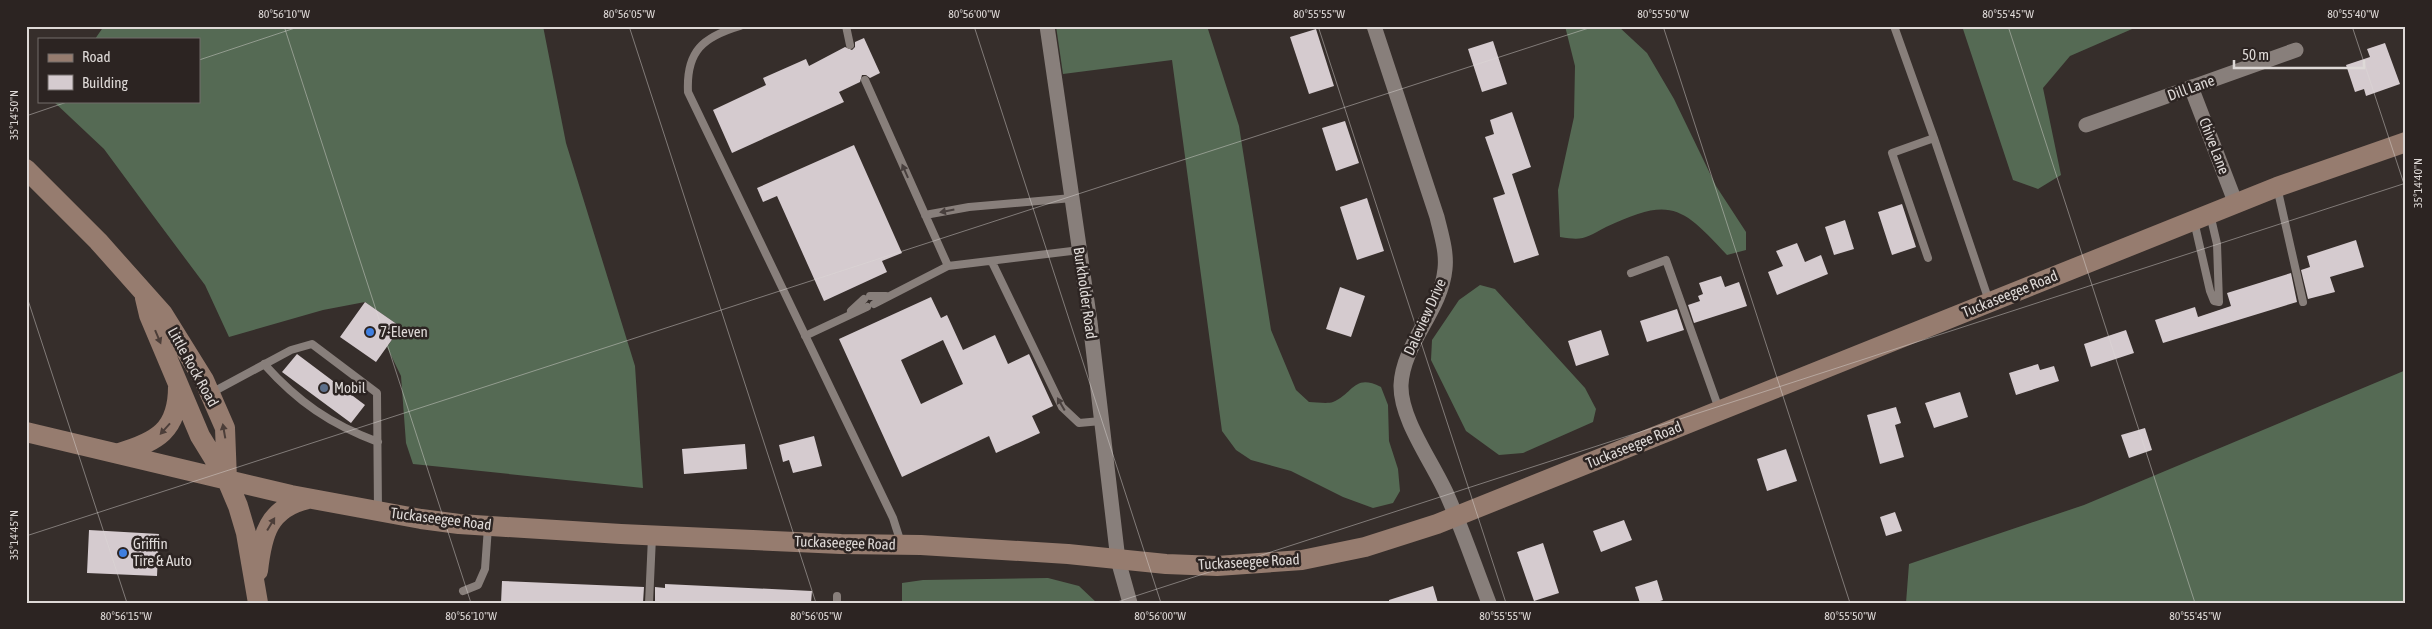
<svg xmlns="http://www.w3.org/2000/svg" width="2432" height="629" viewBox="0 0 2432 629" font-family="'Asap Condensed',sans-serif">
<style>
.forest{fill:#556a54}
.building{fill:#d5cbcf;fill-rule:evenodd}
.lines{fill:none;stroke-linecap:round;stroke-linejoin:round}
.lane{stroke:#887f7b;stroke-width:8}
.street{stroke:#887f7b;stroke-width:15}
.secondary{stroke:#967c6f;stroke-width:20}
.oneway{fill:#483f3d}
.oneway2{fill:#4c3e39}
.ticks{fill:none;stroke:#ded9d7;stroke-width:1;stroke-opacity:0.45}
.shop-dot{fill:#3f7fe0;stroke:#2c2422;stroke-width:2}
.service-dot{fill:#5c6f8a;stroke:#2c2422;stroke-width:2}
.labels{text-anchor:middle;stroke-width:5;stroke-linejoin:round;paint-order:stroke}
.street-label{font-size:15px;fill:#ded9d7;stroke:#2c2422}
.poi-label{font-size:15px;fill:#ded9d7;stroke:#2c2422;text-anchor:start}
.neatline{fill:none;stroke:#ded9d7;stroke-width:2}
.ticks-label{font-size:12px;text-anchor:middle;fill:#ded9d7}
</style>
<rect width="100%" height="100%" fill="#362e2b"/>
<path class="forest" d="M104 26H543L566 143 635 366 643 488 413 464 406 443 401 376 387 347 401 327 365 302 323 310 229 337 205 285 149 210 104 149 53 101H199V39H95Z
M1056 26H1207L1239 126 1271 330 1296 390 1309 402C1316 402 1327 404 1333 402 1354 393 1354 373 1381 387L1388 405 1389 441 1398 469 1400 491 1393 503 1373 508 1343 497 1291 471 1251 460 1236 450 1222 431 1172 60 1063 74Z
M1565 26H1618L1647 53 1674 99 1716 186 1746 232V250L1727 255C1681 205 1670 197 1606 227 1585 238 1584 241 1560 237L1558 190 1574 117 1575 66Z
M1962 26H2139L2070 56 2043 88 2061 175 2038 189 2013 180Z
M1480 285 1495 289 1585 388 1596 409 1593 422 1523 453 1499 455 1466 431 1431 360 1432 340 1459 300Z
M2406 370V603H1906L1909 564 2084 505Z
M1048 578 1079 586 1097 603 902 602V583L923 580Z"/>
<path class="building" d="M1316 29 1334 86 1309 94 1290 37Z
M864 38 880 73 870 78 866 75H862L860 82 839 92 844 102 732 153 713 110 766 85 763 78 806 59 809 66 845 47 852 50 855 47V42Z
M1493 41 1507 84 1482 92 1468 49Z
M2385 43 2400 84 2366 96 2364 89 2355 92 2346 65 2370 57 2367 49Z
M1512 112 1531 167 1512 174 1539 255 1514 263 1493 198 1505 194 1485 137 1494 134 1490 120Z
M1345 121 1359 163 1336 171 1322 128Z
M854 145 902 253 882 261 887 272 824 301 777 196 763 202 757 188Z
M1367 198 1384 251 1357 260 1340 207Z
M1902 204 1916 247 1892 255 1878 212Z
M1845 220 1854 249 1834 255 1825 227Z
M2356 240 2364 267 2330 277 2335 292 2308 299 2301 270 2310 267 2307 256Z
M1797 243 1805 262 1821 255 1828 274 1777 295 1768 272 1783 266 1776 251Z
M2291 273 2297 302 2163 343 2155 320 2195 307 2198 317 2231 306 2227 293Z
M1721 276 1725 287 1739 282 1747 306 1694 323 1688 305 1700 301 1698 296 1703 294 1699 283Z
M1340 287 1365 296 1351 337 1326 329Z
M931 297 941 318 947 315 963 350 995 335 1008 364 1029 354 1053 406 1032 416 1040 433 996 453 989 436 902 477 839 339ZM943 340 963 384 921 404 901 360Z
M365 302 401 327 376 362 340 337Z
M1677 309 1684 330 1647 342 1640 321Z
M1601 330 1609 355 1576 366 1568 341Z
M2126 330 2134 353 2091 367 2084 344Z
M297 354 365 405 351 423 282 372Z
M2038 364 2040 370 2054 366 2059 381 2016 395 2009 373Z
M1960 392 1968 417 1934 428 1925 403Z
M1896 407 1901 423 1895 425 1904 457 1880 464 1867 415Z
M2145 428 2152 450 2129 458 2121 435Z
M814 436 822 466 793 473 789 460 783 462 779 445Z
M745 444 747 469 684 474 682 449Z
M1786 449 1797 481 1767 491 1757 459Z
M1895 512 1902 531 1886 536 1880 517Z
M1624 520 1632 540 1601 552 1593 531Z
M89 530 159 534 157 576 87 573Z
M1543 543 1559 593 1534 601 1517 552Z
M1657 580 1663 600 1654 603H1640L1635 587Z
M502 581 644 587 643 603H501Z
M665 584 812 591 811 603H655V587L665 588Z
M1433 586 1438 603H1389V600Z"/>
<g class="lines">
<path class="lane" d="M740 26C703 37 686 51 688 92L893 518 901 543
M846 26 850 45
M1894 26 1934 138 1989 301
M865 80 948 266 1080 250
M2277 187 2303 302
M925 215 969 207 1072 198
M2194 221 2210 291 2214 301 2219 302 2217 244 2210 214
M1928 258 1892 153 1934 138
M992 262 1062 407 1079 423 1101 421
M1631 273 1666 260 1719 409
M870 296H886
M874 304 948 266
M851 311 864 299
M805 336 867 307
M264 364C298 402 330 424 378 442
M211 393 291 350 312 344 377 393 378 511
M463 591 478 585 485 569 488 527
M649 603 652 537
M837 603V596"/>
<path class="street" d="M1047 26 1090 322 1118 560 1130 603
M1374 26 1437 217C1441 234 1447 252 1445 269 1441 311 1403 343 1401 385 1400 420 1434 464 1448 497 1463 531 1475 567 1489 603
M2191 87 2236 204
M2086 125 2296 50"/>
<path class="secondary" d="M26 169 98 241 163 314 204 380 225 428 227 480
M145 298 149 315 200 436 227 480 238 506 246 533 258 603
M26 432 291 495 421 519 459 524 621 534 841 544 921 545 1068 554 1166 564 1217 566 1302 560 1365 547 1437 524 2277 187 2406 142
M119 453C157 442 178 430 178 387
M258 571C262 535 268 508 308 499"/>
</g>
<defs><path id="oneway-solid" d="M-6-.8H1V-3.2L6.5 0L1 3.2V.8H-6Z" transform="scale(1.25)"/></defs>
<g class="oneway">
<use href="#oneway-solid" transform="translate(905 171) rotate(-114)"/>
<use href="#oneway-solid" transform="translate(947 211) rotate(169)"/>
<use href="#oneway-solid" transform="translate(1061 404) rotate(-120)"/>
</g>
<g class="oneway2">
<use href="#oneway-solid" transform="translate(158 337) rotate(67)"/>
<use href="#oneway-solid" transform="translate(165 429) rotate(132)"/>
<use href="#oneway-solid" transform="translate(224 431) rotate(-100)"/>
<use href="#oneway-solid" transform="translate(271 524) rotate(-59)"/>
</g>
<path class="ticks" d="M284 26 471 603M629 26 816 603M974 26 1161 603M1318 26 1506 603M1663 26 1850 603M2008 26 2195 603M2352 26 2406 190M199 60 301 26M26 116 70 101M26 294 127 603M26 536 1595 26M1114 603 2406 183"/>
<g class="shop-dot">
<circle cx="370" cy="332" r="5"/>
<circle cx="123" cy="553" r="5"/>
</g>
<circle class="service-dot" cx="324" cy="388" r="5"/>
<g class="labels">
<g class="street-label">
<text transform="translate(2191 88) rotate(-20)" y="5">Dill Lane</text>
<text transform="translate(2214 146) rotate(69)" y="5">Chive Lane</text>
<text transform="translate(1085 293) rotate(82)" y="5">Burkholder Road</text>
<text transform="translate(2010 294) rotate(-22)" y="5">Tuckaseegee Road</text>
<text transform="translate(1425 317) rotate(-66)" y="5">Daleview Drive</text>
<text transform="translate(193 367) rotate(61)" y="5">Little Rock Road</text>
<text transform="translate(1634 445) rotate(-22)" y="5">Tuckaseegee Road</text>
<text transform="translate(441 519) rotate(7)" y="5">Tuckaseegee Road</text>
<text transform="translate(845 543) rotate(2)" y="5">Tuckaseegee Road</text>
<text transform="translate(1249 562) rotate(-3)" y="5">Tuckaseegee Road</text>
</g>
<g class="poi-label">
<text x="380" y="337">7-Eleven</text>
<text x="334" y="393">Mobil</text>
<text x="133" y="549">Griffin<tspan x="133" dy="17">Tire &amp; Auto</tspan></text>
</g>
</g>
<rect width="2432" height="629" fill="none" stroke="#2c2422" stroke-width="55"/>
<rect x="38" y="38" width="162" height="65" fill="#2c2422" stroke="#736c6a"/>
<rect x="48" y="54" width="25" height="8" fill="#967c6f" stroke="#736c6a"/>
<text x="82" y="62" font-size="15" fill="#ded9d7">Road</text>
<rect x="48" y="75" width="25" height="15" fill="#d5cbcf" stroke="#736c6a"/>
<text x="82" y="88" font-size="15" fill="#ded9d7">Building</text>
<path d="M2234 60v8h130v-8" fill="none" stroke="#ded9d7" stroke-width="2.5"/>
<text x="2242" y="60" font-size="15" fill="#ded9d7" stroke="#2c2422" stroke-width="4" paint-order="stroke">50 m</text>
<rect x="28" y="28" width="2376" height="574" class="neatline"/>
<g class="ticks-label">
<text x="284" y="18">80°56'10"W</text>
<text x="629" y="18">80°56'05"W</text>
<text x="974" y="18">80°56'00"W</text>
<text x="1319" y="18">80°55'55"W</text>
<text x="1663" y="18">80°55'50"W</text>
<text x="2008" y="18">80°55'45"W</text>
<text x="2353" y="18">80°55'40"W</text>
<text transform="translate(14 115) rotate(-90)" y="4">35°14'50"N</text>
<text transform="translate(2418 183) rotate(-90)" y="4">35°14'40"N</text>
<text transform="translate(14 535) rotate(-90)" y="4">35°14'45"N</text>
<text x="126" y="620">80°56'15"W</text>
<text x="471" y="620">80°56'10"W</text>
<text x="816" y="620">80°56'05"W</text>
<text x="1160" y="620">80°56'00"W</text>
<text x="1505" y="620">80°55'55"W</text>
<text x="1850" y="620">80°55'50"W</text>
<text x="2195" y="620">80°55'45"W</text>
</g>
</svg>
